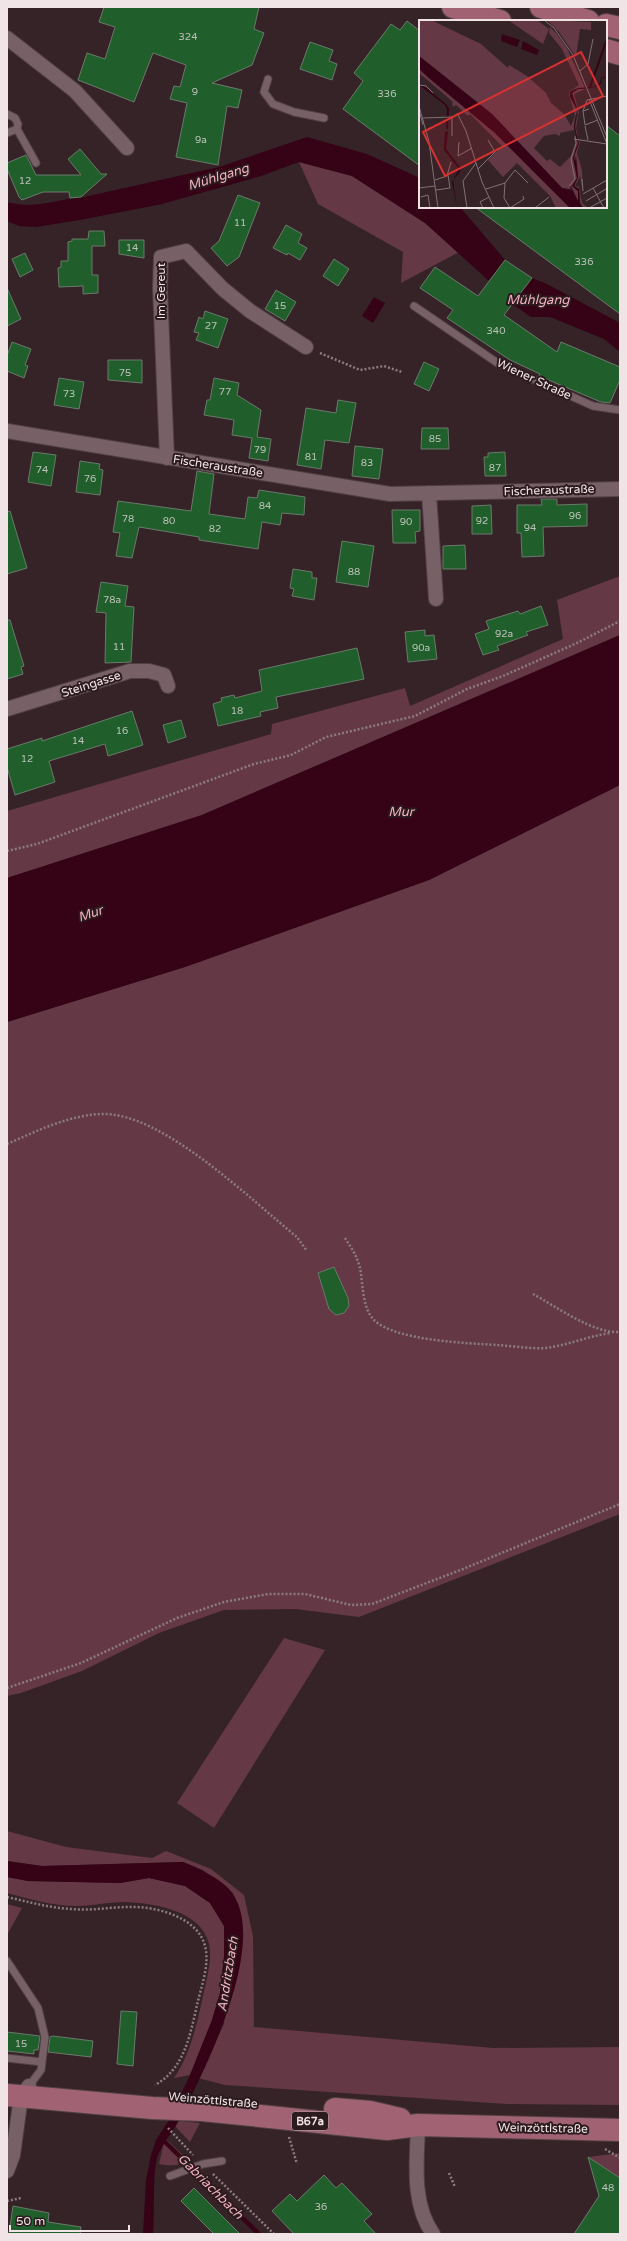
<svg xmlns="http://www.w3.org/2000/svg" width="627" height="2241" viewBox="0 0 627 2241" font-family="'Varela Round',sans-serif">
<style>
.green{fill:#643845}
.water{fill:#350216}
.lines{fill:none;stroke-linecap:round;stroke-linejoin:round}
.stream{stroke:#350216;stroke-width:4.5}
.building{fill:#205e2c;stroke:#6a7a6b}
.service-casing{stroke:#504044;stroke-width:9}
.minor-casing{stroke:#504044;stroke-width:16}
.primary-casing{stroke:#504044;stroke-width:24}
.path{stroke:#8c7c80;stroke-width:2.5;stroke-dasharray:2 2;stroke-linecap:butt}
.service{stroke:#776166;stroke-width:7}
.minor{stroke:#776166;stroke-width:14}
.primary{stroke:#a16274;stroke-width:22}
.labels{text-anchor:middle;stroke-width:4;stroke-linejoin:round;paint-order:stroke}
.number-label{font-size:10px;fill:#bdc2b8}
.shield{fill:#2b1a1e;stroke:#b6a7ab;stroke-width:1}
.shield-label{font-size:11px;font-weight:bold;fill:#f1e4e7}
.street-label{font-size:12px;fill:#f1e4e7;stroke:#2b1a1e}
.water-label{font-size:13px;font-style:italic;fill:#f4b2c2;stroke:#2b1a1e}
.inset-river{fill:none;stroke:#350216;stroke-width:2}
.inset-road{fill:none;stroke:#817074;stroke-width:1}
.view{fill:#d73132;fill-opacity:0.15;stroke:#d73132;stroke-width:2}
.inset-edge{fill:none;stroke:#f1e4e7;stroke-width:2}
</style>
<rect width="100%" height="100%" fill="#362328"/>
<path class="green" d="M299 162 352 176 425 223 459 252 401 283 403 252 318 204Z
M620 576V635L202 815 7 878V811L271 734 272 724 405 688 410 706 563 639 557 600Z
M620 785V1514L359 1617 295 1609 224 1610 159 1633 82 1671 21 1693 7 1696V1022L185 967 429 880Z
M284 1638 325 1650 214 1828 177 1803Z
M7 1831 66 1847 152 1858 166 1851 211 1869 244 1895 253 1936 254 2027 493 2048 620 2047V2105L507 2104 225 2085 198 2078 224 2024 233 1893 203 1870 183 1862 42 1866 7 1861Z
M7 1877 28 1881 120 1883 149 1878 185 1886 210 1903 224 1926V1957L220 1993 212 2020 190 2075 174 2078C192 2052 198 2018 205 1987 208 1974 212 1958 209 1944 201 1910 153 1903 124 1902 108 1902 92 1906 76 1906 53 1906 29 1899 7 1893Z
M7 1904 22 1908 7 1935Z
M172 2120 200 2123 190 2142 172 2123Z
M165 2138 189 2161C179 2166 170 2166 159 2164Z
M620 2153V2178L588 2157Z"/>
<path class="water" d="M307 137 367 154 420 178V207H460L505 260 489 281 425 223 352 176 299 162 261 176 162 204 80 220 36 227 19 226 7 221V202C37 210 55 199 84 197L219 167Z
M532 278 545 283 620 323V352L604 339 550 317H531L511 303Z
M374 297 385 303 373 323 362 316Z
M620 635V785L429 880 185 967 7 1022V878L202 815Z
M7 1861 42 1866 183 1862C198 1868 224 1880 233 1894 268 1947 203 2074 177 2124 171 2134 162 2145 158 2155 152 2172 155 2214 153 2234H143L146 2180 151 2155 156 2140 169 2120 190 2075 212 2020 220 1993 224 1957V1926L210 1903 185 1886 149 1878 120 1883 28 1881 7 1877Z"/>
<g class="lines">
<path class="stream" d="M162 2139 259 2234"/>
</g>
<path class="building" d="M104 7H259L254 29 264 33 252 65 212 83 242 90 238 108 227 106 218 165 176 157 187 103 170 99 174 86 180 87 186 65 153 53 134 102 78 80 87 53 105 59 115 27 99 22Z
M407 21 420 31V166L343 109 363 81 354 73 391 24 400 30Z
M310 42 333 50 329 61 337 64 332 80 300 69Z
M606 125 620 136V314L475 207H606Z
M80 149 101 174H107L81 197 70 198 69 192H43L22 200 19 197 7 169V163L26 155 36 175H81L68 159Z
M238 195 260 203 239 257 227 266 211 248 219 241Z
M286 225 302 234 298 243 307 248 300 260 288 253 287 255 273 248Z
M89 231H104L105 246H92V275H98V293L83 294V286L59 287 58 268 61 267V261H68V242L72 241V239H88Z
M119 240H144V258L119 254Z
M25 253 33 270 20 277 12 259Z
M334 259 349 269 338 286 323 276Z
M505 260 532 278 504 315 557 352 561 342 620 367V380L610 403 601 402 539 376 540 374 510 360 447 318 453 310 420 288 435 267 478 296Z
M7 288 21 319 7 326Z
M276 290 296 302 285 321 265 309Z
M205 311 228 319 218 348 196 340 199 333 194 332 199 317 203 319Z
M12 342 31 349 25 365 28 366 24 378 7 371V356Z
M108 360H142V383L108 380Z
M424 362 439 369 429 391 414 384Z
M59 378 84 382 79 409 54 405Z
M214 378 239 383 237 395 261 410 257 437 271 439 268 461 249 458 252 438 232 435 234 420 204 415 207 400H210Z
M338 400 356 403 349 443 325 440 321 469 297 465 306 408 336 413Z
M422 428H448L449 449H421Z
M355 446 383 449 379 479 352 476Z
M33 452 56 455 51 486 28 482Z
M505 452 506 476H485L484 457H488V453Z
M80 461 100 464 99 469 103 470 100 495 76 492Z
M197 471 214 474 209 514 245 519 248 497 257 498 259 490 305 497 304 515 282 513 280 525 262 522 258 549 199 540V537L139 527 132 558 116 556 120 533 113 532 118 501 191 511Z
M541 499H557V505L587 504V526L543 527 544 556 522 557 521 533H517V505H542Z
M491 505 492 534H472V506Z
M392 510H420V531L415 532 416 543H393Z
M10 511 27 568 7 574V512Z
M342 541 374 546 368 587 336 582Z
M465 545 466 569H443V546Z
M293 569 312 572V578H317L314 600 292 596 294 589 290 588Z
M101 582 128 586 125 606 134 607 131 662 105 663 106 613 96 612Z
M541 606 548 625 526 632 528 635 497 646 499 650 483 655 475 634 489 629 486 621 518 611 520 614Z
M7 620H10L24 666 21 667 23 674 7 679Z
M425 630V636L434 635 437 659 408 662 405 632Z
M357 648 364 679 276 697 278 708 260 712 261 716 218 726 213 704 222 701 221 698 234 695 235 698 262 691 259 670Z
M132 711 143 745 108 756 105 744 49 761 55 782 15 795 7 767V749L42 738V741Z
M181 720 186 737 168 743 163 725Z
M334 1267 348 1298 349 1306 344 1313 336 1315 329 1309 318 1273Z
M121 2011 137 2012 133 2066 117 2064Z
M7 2032 40 2036 38 2050H34V2054L7 2051Z
M53 2036 93 2041 91 2057 48 2052 50 2037Z
M588 2157 620 2178V2234H574L599 2196Z
M324 2175 336 2188 342 2183 372 2214 364 2221 376 2234H294L272 2211 290 2194 297 2201Z
M194 2188 240 2234H214L181 2201Z
M13 2206 49 2213 48 2222 81 2227 80 2234H9Z"/>
<g class="lines">
<defs>
<path id="service" d="M268 79 264 92 273 104 294 112 324 118
M7 114 15 118 18 124 17 129 36 163
M7 133 17 129
M414 306 499 364 593 406 620 410
M7 1961 38 2008 45 2037 41 2070 29 2086
M7 2058 42 2062
M170 2176 203 2164 222 2161"/>
<path id="minor" d="M7 38 75 91 127 148
M7 431 390 494 620 489
M167 458 160 288 161 257 186 251 223 289 250 311 306 347
M429 493 436 599
M7 709 130 671H149L164 675 168 686
M418 2125C417 2161 411 2203 433 2234
M7 2171 13 2155 21 2096 29 2086"/>
<path id="primary" d="M453 7 500 21
M541 7 588 21
M606 25 620 28
M606 50 620 54
M7 2095 152 2108 202 2110 387 2129 418 2125 620 2130
M335 2109 370 2112 400 2119"/>
</defs>
<use href="#service" class="service-casing"/>
<use href="#minor" class="minor-casing"/>
<use href="#primary" class="primary-casing"/>
<path class="path" d="M320 353 360 370 384 366 402 372
M7 851 37 844 254 764 291 755 326 737 415 716 467 689 503 676 577 643 620 621
M7 1144C37 1131 69 1115 102 1114 162 1112 251 1200 297 1237L307 1251
M345 1238C351 1247 357 1256 360 1268 363 1283 362 1308 374 1320 396 1341 467 1343 497 1345 513 1346 531 1349 546 1348 569 1345 588 1336 611 1333
M533 1294C557 1307 594 1334 620 1332
M7 1688 81 1663 177 1618 224 1602 268 1594H305L351 1605 372 1604 463 1569 620 1504
M7 1897C29 1902 50 1908 72 1909 92 1911 110 1907 130 1907 155 1906 198 1917 205 1946 210 1965 201 1987 197 2005 190 2036 184 2069 155 2085
M168 2128 193 2155
M289 2137 297 2164
M605 2149 620 2158
M449 2173 455 2187
M213 2174 274 2234
M7 2201 21 2198"/>
<use href="#service" class="service"/>
<use href="#minor" class="minor"/>
<use href="#primary" class="primary"/>
</g>
<g class="labels">
<g class="number-label">
<text x="188" y="40">324</text>
<text x="195" y="95">9</text>
<text x="387" y="97">336</text>
<text x="201" y="143">9a</text>
<text x="25" y="184">12</text>
<text x="240" y="226">11</text>
<text x="132" y="251">14</text>
<text x="584" y="265">336</text>
<text x="280" y="309">15</text>
<text x="211" y="329">27</text>
<text x="496" y="334">340</text>
<text x="125" y="376">75</text>
<text x="225" y="395">77</text>
<text x="69" y="397">73</text>
<text x="435" y="442">85</text>
<text x="260" y="453">79</text>
<text x="311" y="460">81</text>
<text x="367" y="466">83</text>
<text x="495" y="471">87</text>
<text x="42" y="473">74</text>
<text x="90" y="482">76</text>
<text x="265" y="509">84</text>
<text x="575" y="519">96</text>
<text x="128" y="522">78</text>
<text x="169" y="524">80</text>
<text x="482" y="524">92</text>
<text x="406" y="525">90</text>
<text x="530" y="531">94</text>
<text x="215" y="532">82</text>
<text x="354" y="575">88</text>
<text x="112" y="603">78a</text>
<text x="504" y="637">92a</text>
<text x="119" y="650">11</text>
<text x="421" y="651">90a</text>
<text x="237" y="714">18</text>
<text x="122" y="734">16</text>
<text x="78" y="744">14</text>
<text x="27" y="762">12</text>
<text x="21" y="2047">15</text>
<text x="608" y="2191">48</text>
<text x="321" y="2210">36</text>
</g>
<rect class="shield" x="292" y="2112" width="36" height="18" rx="3"/>
<g class="shield-label">
<text x="310" y="2125">B67a</text>
</g>
<g class="street-label">
<text transform="translate(161 291) rotate(-90)" y="4">Im Gereut</text>
<text transform="translate(534 379) rotate(25)" y="4">Wiener Straße</text>
<text transform="translate(218 466) rotate(9)" y="4">Fischeraustraße</text>
<text transform="translate(549 490) rotate(-2)" y="4">Fischeraustraße</text>
<text transform="translate(91 684) rotate(-18)" y="4">Steingasse</text>
<text transform="translate(213 2100) rotate(5)" y="4">Weinzöttlstraße</text>
<text transform="translate(543 2128) rotate(1)" y="4">Weinzöttlstraße</text>
</g>
<g class="water-label">
<text transform="translate(218 176) rotate(-17)" y="5">Mühlgang</text>
<text x="538" y="304">Mühlgang</text>
<text x="401" y="816">Mur</text>
<text transform="translate(90 913) rotate(-19)" y="5">Mur</text>
<text transform="translate(227 1974) rotate(-81)" y="5">Andritzbach</text>
<text transform="translate(211 2186) rotate(45)" y="5">Gabriachbach</text>
</g>
</g>
<g transform="translate(419 20)">
<rect width="188" height="188" fill="#362328"/>
<path d="M0 0H12L62 24 89 48 90 45 108 56 127 73 132 83 145 94 152 106 156 96 150 74 151 71 160 65 143 29 130 13 131 7 137 13 148 28 166 68 155 69 151 72V75L158 90 155 104V110L157 113 156 105 159 95 158 87 153 73 159 69H167L155 74 160 92 157 108 159 117 155 110 141 113V116L136 114 125 116 115 128 128 141 131 139 141 147 152 136 157 123 156 119H158L159 124 154 138 158 158 154 166 159 171V181L152 165 151 169 143 168 73 94 0 36ZM89 0H118L130 9 124 24ZM128 0 172 2V10L161 9 157 37 140 12ZM0 49 76 113 151 188H137L131 176 98 143 84 157 69 140 83 126 51 94 49 96 37 85 34 87 33 81 0 53ZM159 119 161 123 158 133 163 150 164 173 161 156 156 166 160 167 163 183 169 188H164L161 183 160 169 155 166 159 158 156 136V143L155 139Z" fill="#643845"/>
<path d="M83 14 101 20 98 27 82 21ZM104 21 120 30 118 35 102 29ZM0 36 73 94 143 168 153 170 159 181V171L153 166 158 158 154 138 157 128 159 124 155 107 158 90 151 77V72L159 68 174 67 181 63 182 59 183 57H188L183 58 182 64 180 65 173 68 159 69 153 73 158 89 156 108 160 124 155 136 156 143 157 135 159 157 155 166 160 169 161 183 164 188H151L76 113 11 59 0 49ZM0 65 6 67 27 84 30 88 29 110 27 108 28 89 26 85ZM26 111 29 112 27 129 41 147V152L34 160 38 188 33 162 40 149 25 130Z" fill="#350216"/>
<path class="inset-river" d="M171 67 188 19"/>
<path class="inset-road" d="M125 0 135 8 154 35 188 117M161 51 169 44 174 19M0 65 7 66 14 73M170 79 188 124M0 86 10 122 19 188M170 89 164 91 166 105 179 100M0 90 4 105M164 91 168 80 188 76M38 93 47 111 63 162 75 188M4 98 33 97V116M166 106 169 120M155 119 188 124M40 122 39 136 53 128M59 149 76 132 69 120M163 159 164 171M16 160 28 156 32 142M86 163 85 178 91 188M150 166 156 159 152 139 157 123 156 116M0 168 16 166M174 168 185 188M67 169 86 163 96 150 109 163M17 170 31 168 29 155M164 174 188 160M2 177 9 175 11 188M167 181 187 169M48 188 44 161 57 143M64 188 61 182 70 177M91 188 105 179 104 176M116 188 130 177M170 188 188 178"/>
<path class="view" d="M162 32 184 76 26 156 4 112Z"/>
<rect width="188" height="188" class="inset-edge"/>
</g>
<rect width="627" height="2241" fill="none" stroke="#f1e4e7" stroke-width="16"/>
<path d="M10 2225v6h119v-6" fill="none" stroke="#f1e4e7" stroke-width="2"/>
<text x="16" y="2225" font-size="12" fill="#f1e4e7" stroke="#2b1a1e" stroke-width="3" paint-order="stroke">50 m</text>
</svg>
